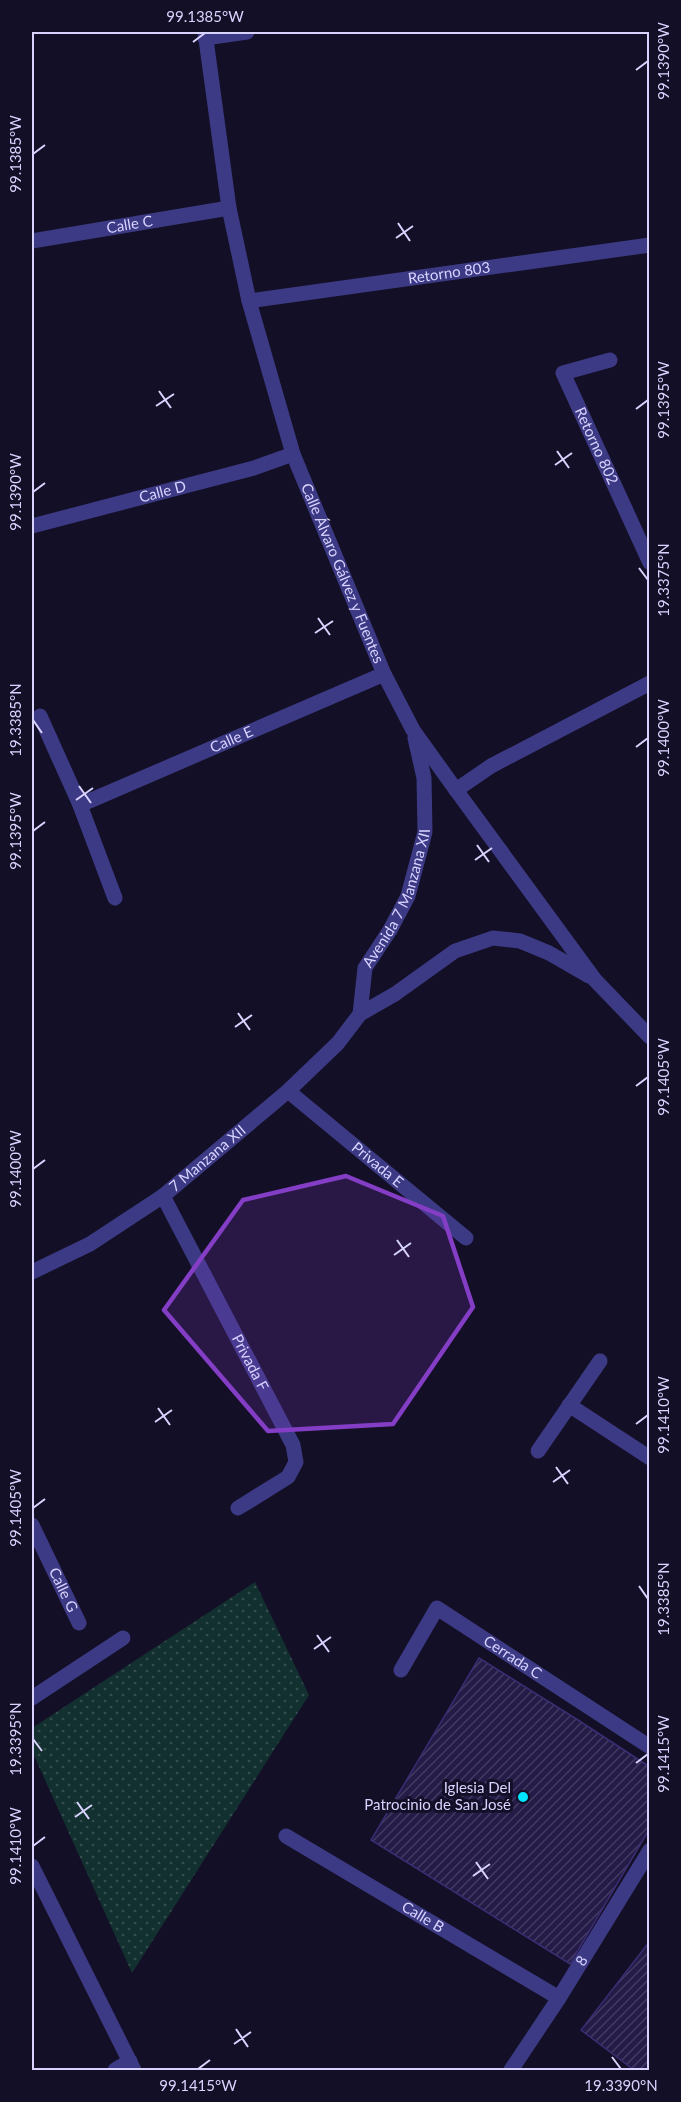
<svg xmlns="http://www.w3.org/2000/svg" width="681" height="2102" viewBox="0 0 681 2102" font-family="Lato,sans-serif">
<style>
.green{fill:url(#green-dots)}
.building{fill:url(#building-hatch);stroke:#3b2d73;stroke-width:1.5}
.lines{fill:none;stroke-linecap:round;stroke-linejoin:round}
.minor{stroke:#3d3a85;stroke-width:15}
.marked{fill:#843dc5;fill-opacity:0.2;stroke:#843dc5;stroke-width:4.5;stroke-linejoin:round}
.ticks{fill:none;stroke:#d9d4ff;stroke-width:2}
.poi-dot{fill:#00e5ff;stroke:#130f26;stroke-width:2}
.labels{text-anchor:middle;stroke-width:6;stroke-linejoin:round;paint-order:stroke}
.street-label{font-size:15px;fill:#d9d4ff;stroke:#130f26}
.poi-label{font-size:15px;fill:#d9d4ff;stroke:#130f26;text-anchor:end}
.neatline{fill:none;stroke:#d9d4ff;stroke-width:2}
.ticks-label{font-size:15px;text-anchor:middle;fill:#d9d4ff}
</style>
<defs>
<pattern id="green-dots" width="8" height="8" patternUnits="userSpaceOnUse" patternTransform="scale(1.5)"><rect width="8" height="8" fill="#12302f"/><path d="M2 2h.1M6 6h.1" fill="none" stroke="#344d4e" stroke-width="1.8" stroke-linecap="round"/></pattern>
<pattern id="building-hatch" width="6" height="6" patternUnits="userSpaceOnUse" patternTransform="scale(1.5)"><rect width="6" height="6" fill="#241b47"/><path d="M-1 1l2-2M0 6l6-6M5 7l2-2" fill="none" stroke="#433b63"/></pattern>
</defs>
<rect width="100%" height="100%" fill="#130f26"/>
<path class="green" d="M255 1582 309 1695 132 1973 32 1751V1728Z"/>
<path class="building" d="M479 1658 578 1720 650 1767V1828L570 1964 371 1840Z
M650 1941V2070H634L581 2030Z"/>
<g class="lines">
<g class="minor">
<path id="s1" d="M205 32 229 208 249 301 293 454 384 674 413 730 456 790 595 980 650 1037"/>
<path d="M205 38 247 32"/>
<path id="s2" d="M32 241 229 208"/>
<path id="s3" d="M249 301 650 245"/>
<path id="s4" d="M610 360 563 373 650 563"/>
<path id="s5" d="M32 526 254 468 293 454"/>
<path d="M40 716 80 805 115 898"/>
<path d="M456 790 491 766 650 683"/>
<path id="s6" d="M80 805 384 674"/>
<path id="s7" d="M360 1014 365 968 390 930 408 896 425 832 424 778 415 738"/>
<path id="s8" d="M288 1091 466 1238"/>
<path id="s9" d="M163 1196 293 1445 296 1462 288 1477 238 1508"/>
<path id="s10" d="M32 1272 90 1244 163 1196 288 1091 338 1043 360 1014 395 994 455 951 493 938 520 941 549 953 589 976"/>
<path d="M569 1405 650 1458"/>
<path d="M538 1451 600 1361"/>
<path id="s11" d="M32 1525 79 1623"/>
<path id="s12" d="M401 1670 437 1608 650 1747"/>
<path d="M32 1698 123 1638"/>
<path id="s13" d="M286 1836 559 1998"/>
<path d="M32 1866 134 2070"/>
<path d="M115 2070 130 2061"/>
<path id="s14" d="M511 2070 559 1998 650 1850"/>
</g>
</g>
<path class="marked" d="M346 1176 443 1216 473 1307 393 1424 268 1431 164 1310 243 1200Z"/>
<path class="ticks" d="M193 42 205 33M636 70 648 61M33 154 45 145M398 223 410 241M396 238 413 226M159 391 171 408M156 406 174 394M636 409 648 400M557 451 569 468M555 465 572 453M33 492 45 483M639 568 648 580M318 618 330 635M315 633 333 621M33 720 42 733M636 747 648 738M79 786 91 803M76 800 93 788M33 831 45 822M477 845 489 862M475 860 492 848M238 1013 250 1030M235 1027 252 1015M636 1086 648 1077M33 1169 45 1160M397 1240 409 1257M394 1255 411 1243M158 1408 170 1425M155 1422 172 1410M636 1424 648 1415M556 1467 568 1484M553 1482 570 1470M33 1508 45 1499M639 1586 648 1599M317 1635 329 1652M314 1649 331 1637M33 1739 42 1751M636 1763 648 1754M77 1802 89 1819M75 1817 92 1805M33 1846 45 1837M476 1862 488 1879M473 1876 490 1864M236 2029 248 2047M234 2044 251 2032M612 2057 621 2069M198 2069 210 2060"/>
<circle class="poi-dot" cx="523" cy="1797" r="6"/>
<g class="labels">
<g class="street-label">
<text dy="5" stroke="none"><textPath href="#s2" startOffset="99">Calle C</textPath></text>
<text dy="5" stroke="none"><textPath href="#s3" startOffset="202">Retorno 803</textPath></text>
<text dy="5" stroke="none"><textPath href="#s4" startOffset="129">Retorno 802</textPath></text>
<text dy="5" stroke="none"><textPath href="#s5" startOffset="135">Calle D</textPath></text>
<text dy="5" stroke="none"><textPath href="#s1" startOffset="561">Calle Álvaro Gálvez y Fuentes</textPath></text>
<text dy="5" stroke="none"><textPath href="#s6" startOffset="165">Calle E</textPath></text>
<text dy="5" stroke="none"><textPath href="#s7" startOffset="124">Avenida 7 Manzana XII</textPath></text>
<text dy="5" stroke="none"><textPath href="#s10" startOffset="210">7 Manzana XII</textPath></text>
<text dy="5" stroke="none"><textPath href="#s8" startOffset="116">Privada E</textPath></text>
<text dy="5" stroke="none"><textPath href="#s9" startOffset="188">Privada F</textPath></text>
<text dy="5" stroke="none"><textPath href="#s11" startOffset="72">Calle G</textPath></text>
<text dy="5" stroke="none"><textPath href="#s12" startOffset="162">Cerrada C</textPath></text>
<text dy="5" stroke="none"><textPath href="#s13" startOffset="159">Calle B</textPath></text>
<text dy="5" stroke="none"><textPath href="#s14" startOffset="130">8</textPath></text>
</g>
<g class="poi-label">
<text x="511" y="1793">Iglesia Del<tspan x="511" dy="17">Patrocinio de San José</tspan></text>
</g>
</g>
<rect width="681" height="2102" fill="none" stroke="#130f26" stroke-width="66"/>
<rect x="33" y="33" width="615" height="2036" class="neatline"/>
<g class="ticks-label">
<text x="205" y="22">99.1385°W</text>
<text transform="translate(664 61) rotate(-90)" y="5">99.1390°W</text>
<text transform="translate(16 154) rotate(-90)" y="5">99.1385°W</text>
<text transform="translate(664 400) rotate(-90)" y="5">99.1395°W</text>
<text transform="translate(16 492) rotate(-90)" y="5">99.1390°W</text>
<text transform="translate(664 580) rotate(-90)" y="5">19.3375°N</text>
<text transform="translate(16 720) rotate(-90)" y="5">19.3385°N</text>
<text transform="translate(664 738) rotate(-90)" y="5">99.1400°W</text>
<text transform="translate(16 831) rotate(-90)" y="5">99.1395°W</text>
<text transform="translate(664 1077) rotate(-90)" y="5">99.1405°W</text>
<text transform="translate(16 1169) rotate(-90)" y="5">99.1400°W</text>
<text transform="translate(664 1415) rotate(-90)" y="5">99.1410°W</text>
<text transform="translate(16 1508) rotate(-90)" y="5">99.1405°W</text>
<text transform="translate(664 1599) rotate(-90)" y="5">19.3385°N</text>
<text transform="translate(16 1739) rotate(-90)" y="5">19.3395°N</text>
<text transform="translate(664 1754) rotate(-90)" y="5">99.1415°W</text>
<text transform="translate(16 1846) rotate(-90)" y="5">99.1410°W</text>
<text x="198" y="2091">99.1415°W</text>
<text x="621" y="2091">19.3390°N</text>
</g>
</svg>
